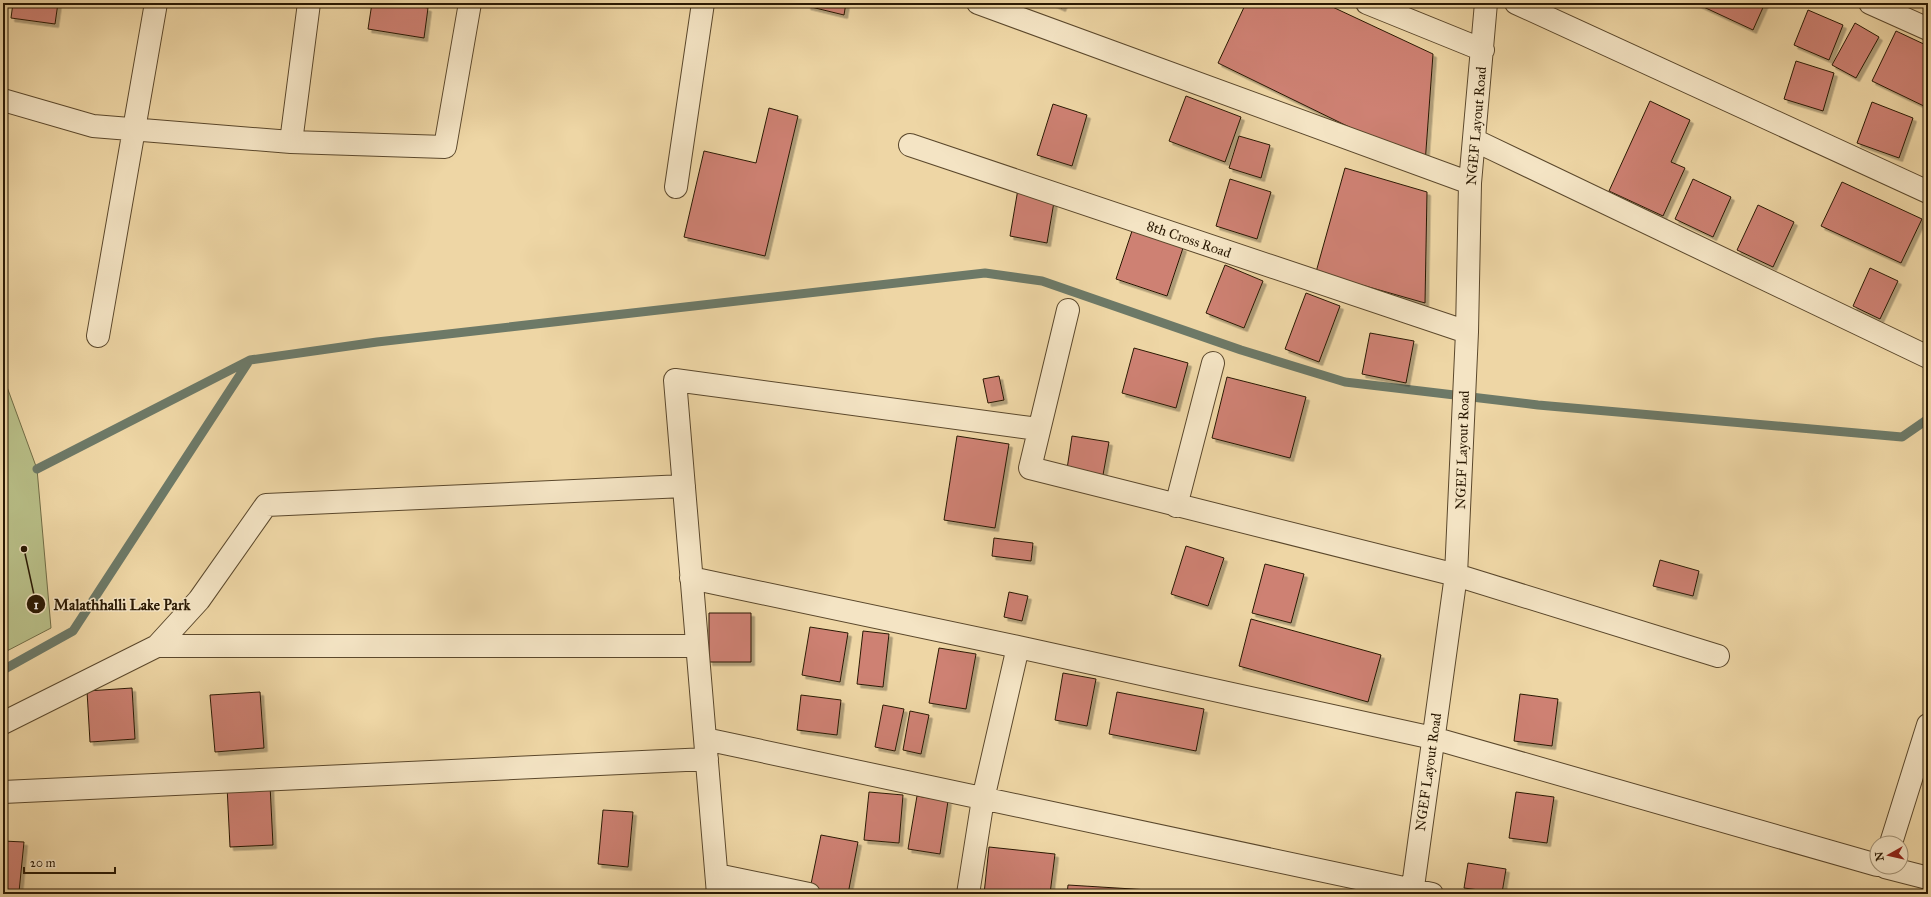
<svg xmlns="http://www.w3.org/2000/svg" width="1931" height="897" viewBox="0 0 1931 897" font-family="'IM FELL Great Primer',serif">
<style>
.green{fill:#b8be87;stroke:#716c45}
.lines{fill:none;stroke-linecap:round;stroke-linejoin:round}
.stream{stroke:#6d7967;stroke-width:9}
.building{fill:#ce8173;stroke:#2a1903;filter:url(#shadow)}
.minor-casing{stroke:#5b482c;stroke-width:24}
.minor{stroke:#f4e4c4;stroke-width:22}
.labels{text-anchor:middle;stroke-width:3;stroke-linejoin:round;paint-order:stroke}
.street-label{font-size:14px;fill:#2a1903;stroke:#f4e4c4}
.leader{fill:none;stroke:#2a1903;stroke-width:1.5}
.callout-dot{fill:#2a1903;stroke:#f4e4c4;stroke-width:1.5}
.mark-label{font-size:12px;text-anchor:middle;font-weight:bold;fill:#fff}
.callout-label{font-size:15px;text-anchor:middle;font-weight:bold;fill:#2a1903;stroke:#f4e4c4;stroke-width:3;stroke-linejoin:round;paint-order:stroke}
</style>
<defs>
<filter id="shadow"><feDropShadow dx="3.5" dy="3.5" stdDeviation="0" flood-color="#0004"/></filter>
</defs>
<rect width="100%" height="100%" fill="#eed6a5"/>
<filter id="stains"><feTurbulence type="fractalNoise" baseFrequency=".005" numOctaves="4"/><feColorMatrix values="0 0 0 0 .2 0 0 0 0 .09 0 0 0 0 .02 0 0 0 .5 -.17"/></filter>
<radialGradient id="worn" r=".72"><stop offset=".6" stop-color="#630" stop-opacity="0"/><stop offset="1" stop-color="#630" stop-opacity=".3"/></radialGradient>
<path class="green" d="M3 376 37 469 51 628 3 653Z"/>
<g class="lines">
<path class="stream" d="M37 469 250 360 377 342 985 273 1042 281 1241 350 1345 382 1538 405 1902 437 1928 419
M3 670 73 631 249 361"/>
</g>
<path class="building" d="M13 3H58L55 24 11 18Z
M372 3H399L428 8 424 38 368 29Z
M808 3H846L844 15 807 6Z
M1051 3H1064L1062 8Z
M1246 3H1324L1433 54 1425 164 1218 63Z
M1695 3H1765L1753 30Z
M1808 10 1843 25 1829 60 1794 45Z
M1855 23 1879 37 1856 78 1832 65Z
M1896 31 1928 46V108L1872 81Z
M1796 61 1834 73 1823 111 1784 99Z
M1186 96 1241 117 1225 162 1169 141Z
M1650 101 1690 120 1671 162 1685 168 1663 216 1609 191Z
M1872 102 1913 118 1899 158 1857 143Z
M1053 104 1087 115 1072 166 1037 155Z
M769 108 798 116 765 256 684 237 704 151 756 163Z
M1239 136 1270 145 1261 178 1229 168Z
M1345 168 1427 192 1425 303 1316 272Z
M1230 179 1271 192 1257 239 1216 226Z
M1693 179 1731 197 1713 237 1675 219Z
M1842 182 1922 219 1901 263 1821 226Z
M1018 189 1055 196 1047 243 1010 236Z
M1758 205 1794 222 1773 267 1737 250Z
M1132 231 1183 248 1167 296 1116 279Z
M1225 265 1263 281 1244 328 1206 313Z
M1870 268 1898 281 1880 319 1853 306Z
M1306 293 1340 306 1319 362 1285 349Z
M1370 333 1414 341 1406 383 1362 374Z
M1134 348 1188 363 1176 408 1122 393Z
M999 376 1004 400 988 403 983 379Z
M1227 377 1306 397 1290 458 1212 438Z
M957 436 1009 444 995 528 944 520Z
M1072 436 1109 442 1103 475 1067 469Z
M994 538 1033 543 1031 561 992 556Z
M1186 546 1224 558 1208 606 1171 594Z
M1660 560 1699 571 1693 596 1653 586Z
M1265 564 1304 574 1291 623 1252 613Z
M1009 592 1028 596 1022 621 1004 617Z
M709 613H751V662H709Z
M1251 619 1381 655 1368 702 1239 666Z
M810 627 848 633 840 682 802 675Z
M863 631 889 634 883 687 857 684Z
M939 648 976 654 966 709 929 703Z
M1063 673 1096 679 1087 726 1055 720Z
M132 688 135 739 90 742 87 691Z
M260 692 264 748 215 752 210 695Z
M1117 692 1204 709 1196 751 1109 734Z
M1520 694 1558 699 1552 746 1514 741Z
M801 695 841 700 837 735 797 730Z
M883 705 904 709 895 751 875 747Z
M910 711 929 715 921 754 903 750Z
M270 785 273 845 230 847 227 786Z
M869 792 903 795 899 843 864 840Z
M1516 792 1554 797 1547 843 1509 838Z
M917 796 948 801 940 854 908 849Z
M603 810 633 812 628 867 598 864Z
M821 835 858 842 848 894H833L810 889Z
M3 841 24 842 19 892 3 890Z
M989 847 1055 854 1050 894H984Z
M1468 863 1506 869 1502 893 1464 888Z
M1068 885 1149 890 1148 894H1067Z"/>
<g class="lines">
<defs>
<path id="minor" d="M978 3 1470 183
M1367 3 1483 50
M1516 3 1928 192
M1870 3 1928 29
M3 100 93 126 291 142 445 147 470 3
M1474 140 1928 357
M291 142 309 3
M910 145 1467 332
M676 187 703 3
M1068 310 1030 468 1456 575 1718 656
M98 336 156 3
M1176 506 1213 363
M691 578 1018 647 1433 738 1877 865
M157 646H697
M3 723 157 646 199 600 266 505 684 486
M705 739 1432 894
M3 792 707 759
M1891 843 1928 725
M1885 867 1928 878
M717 875 809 894
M718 894 675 380 1038 429
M968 894 983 799 1018 647
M1412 894 1456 575 1467 332 1470 183 1486 3"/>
</defs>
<use href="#minor" class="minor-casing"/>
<use href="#minor" class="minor"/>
</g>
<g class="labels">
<g class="street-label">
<text transform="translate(1476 126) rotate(-85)" y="5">NGEF Layout Road</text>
<text transform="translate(1189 239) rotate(19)" y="5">8th Cross Road</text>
<text transform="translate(1462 450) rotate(-88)" y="5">NGEF Layout Road</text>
<text transform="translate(1428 772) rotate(-82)" y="5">NGEF Layout Road</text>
</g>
</g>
<path class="leader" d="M24 549L36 604"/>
<g class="callout-dot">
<circle cx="24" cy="549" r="4"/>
<circle cx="36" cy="604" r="10"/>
</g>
<g class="mark-label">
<text x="36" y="609">1</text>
</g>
<g class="callout-label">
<text x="122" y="610">Malathhalli Lake Park</text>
</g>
<rect width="1931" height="897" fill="none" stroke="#eed6a5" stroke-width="16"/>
<rect x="4" y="4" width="1923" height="889" fill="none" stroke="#2a1903" stroke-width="2"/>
<rect x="8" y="8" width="1915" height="881" fill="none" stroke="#2a1903"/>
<g transform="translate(1889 855) rotate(262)"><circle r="19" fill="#f4e4c4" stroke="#a39377"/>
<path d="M0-3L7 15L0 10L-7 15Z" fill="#8f2418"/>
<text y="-6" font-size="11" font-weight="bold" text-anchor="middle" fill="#2a1903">N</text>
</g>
<path d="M24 867v6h91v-6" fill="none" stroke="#2a1903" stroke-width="2"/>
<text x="30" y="867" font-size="12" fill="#2a1903" stroke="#f4e4c4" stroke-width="3" paint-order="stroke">20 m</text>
<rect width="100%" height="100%" filter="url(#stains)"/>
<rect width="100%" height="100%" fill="url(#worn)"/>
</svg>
